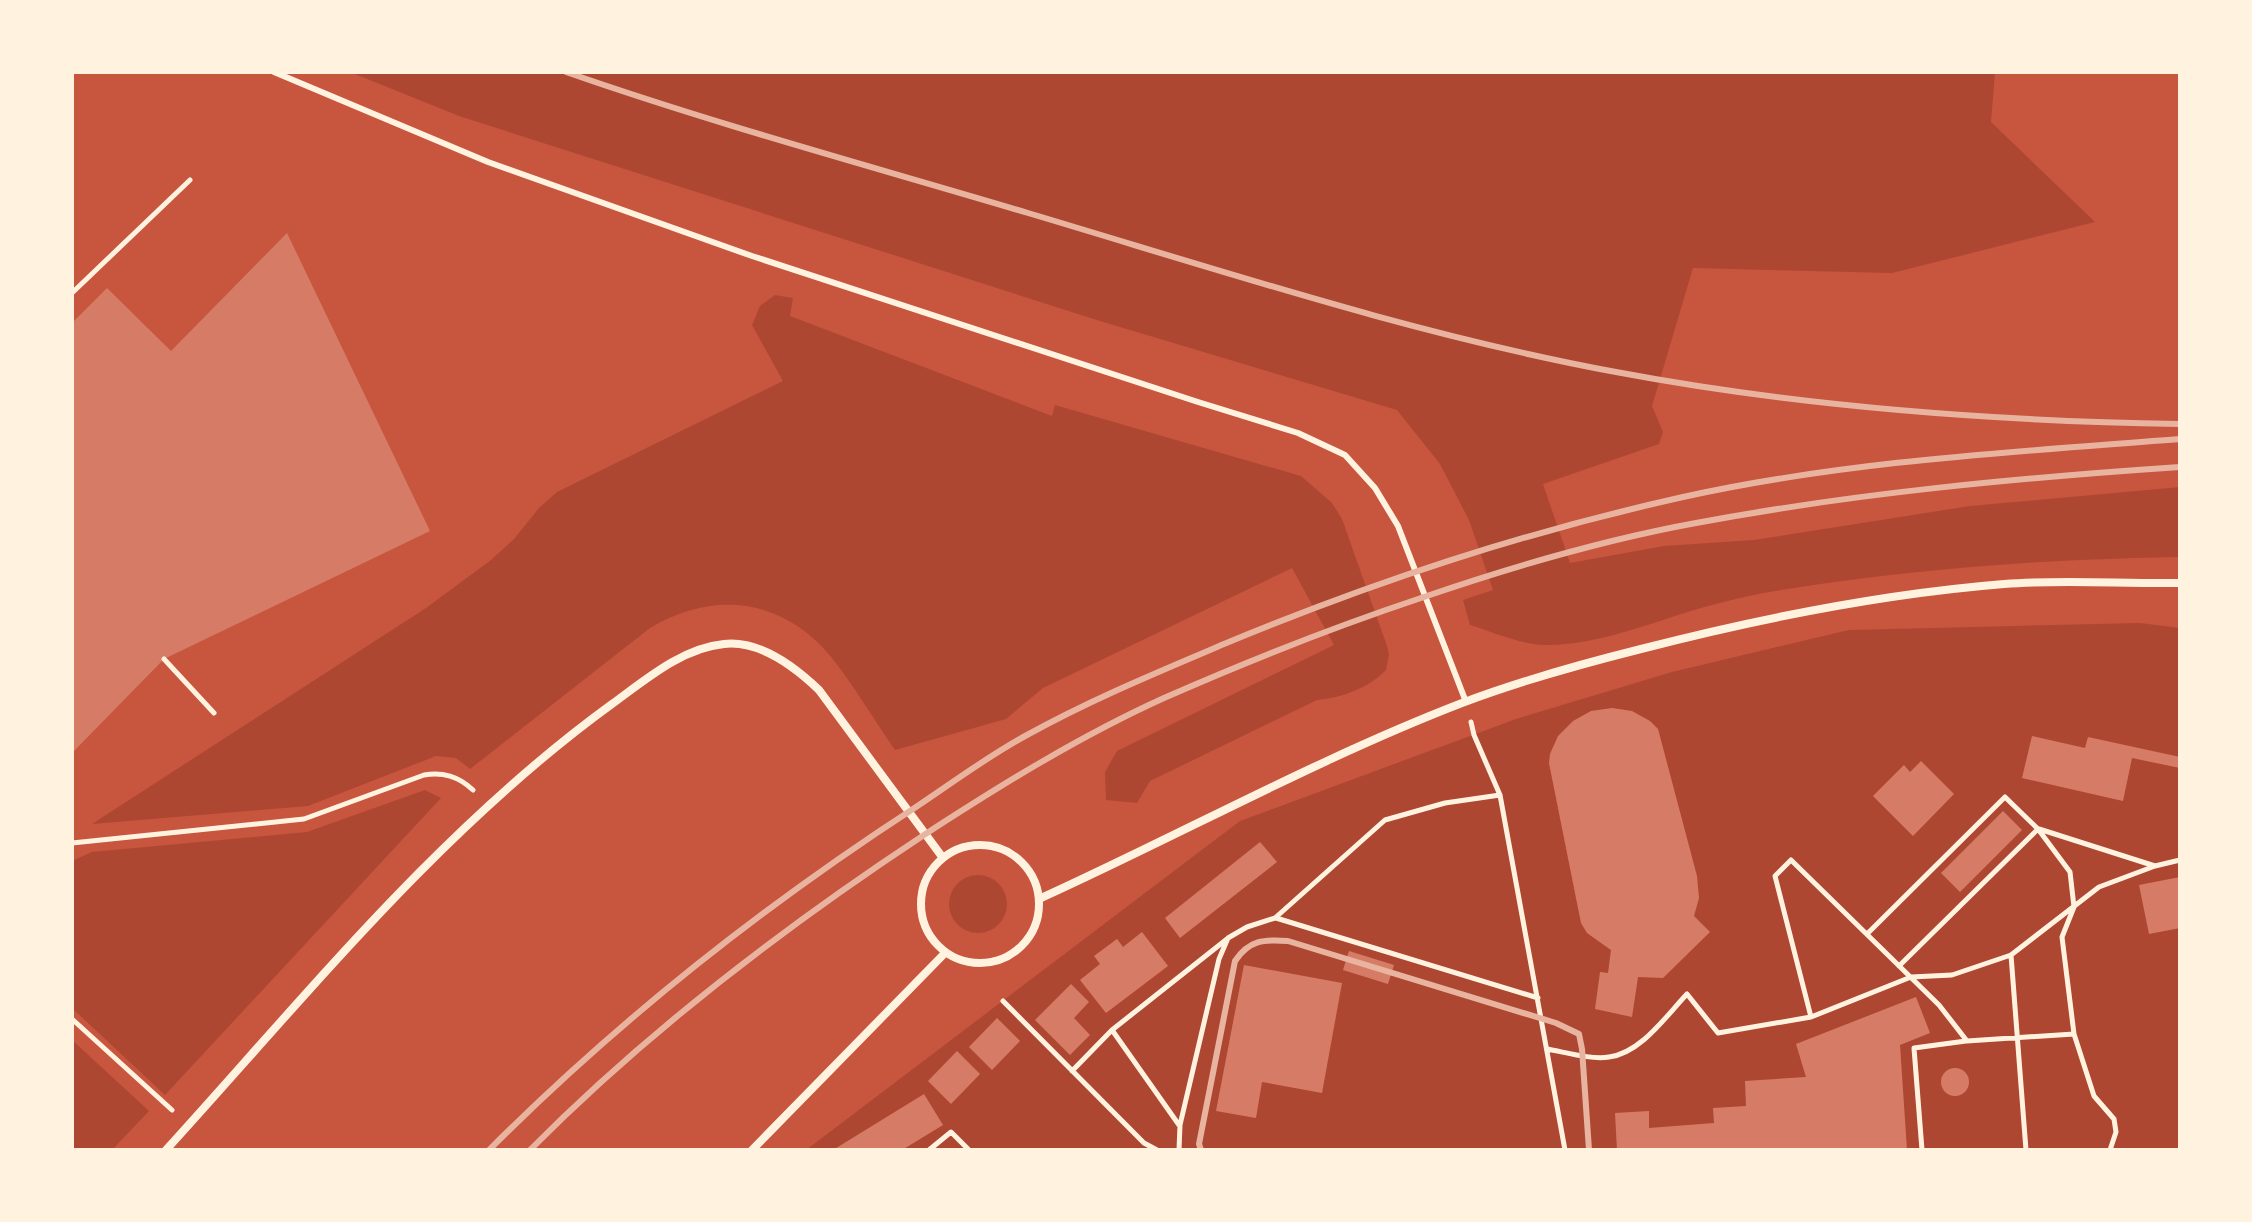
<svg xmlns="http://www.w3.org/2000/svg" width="2252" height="1222" viewBox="0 0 2252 1222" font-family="'DM Sans',sans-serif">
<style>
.green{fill:#ae4732}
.building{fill:#d67c66}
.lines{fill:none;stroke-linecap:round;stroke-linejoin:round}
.path{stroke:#fff3e0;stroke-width:5}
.service{stroke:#fff3e0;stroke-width:6}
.minor{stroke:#fff3e0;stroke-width:8}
.rail{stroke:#e9b49f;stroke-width:6}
</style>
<rect width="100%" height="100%" fill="#c8553d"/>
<path class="green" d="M350 72H1995L1991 122 2095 222 1892 273 1693 268 1652 406 1663 432 1659 444 1543 484 1570 563 1664 546 1754 540 1970 506 2180 487V557C2050 559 1922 568 1794 588 1768 592 1741 597 1716 604 1660 618 1605 645 1546 645 1522 645 1493 632 1470 625L1463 600 1493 590 1469 520 1440 464 1397 410 1100 321 459 116Z
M775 295 793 298 790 316 1052 416 1055 405 1301 476 1332 503 1342 519 1386 643 1389 654 1386 670C1369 688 1341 698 1317 700L1150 781 1137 803 1106 800 1105 772 1117 751 1334 645 1292 568 1043 688 1006 719 895 750C874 720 855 687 832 658 783 598 715 590 650 628L470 769 456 758 436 756 308 806 92 824 426 608 491 560 514 539 539 508 557 492 783 381 752 325 760 306Z
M2140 623 2180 628V1150H806L1240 821 1516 719 1672 672 1849 630Z
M425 790 441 798 165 1095 72 1008V861L92 852 307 832Z
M949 904a29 29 0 1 1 58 0a29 29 0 1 1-58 0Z
M72 1040 149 1111 112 1150H72Z"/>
<path class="building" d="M287 233 430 531 164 659 72 753V323L107 288 171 351Z
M1612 708 1632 711 1650 721 1658 729 1697 876 1699 898 1694 916 1710 932 1663 978 1638 977 1632 1017 1595 1009 1600 972 1608 973 1611 950 1587 933 1581 923 1549 763 1550 754 1558 736 1573 721 1591 711Z
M2032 736 2085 748 2088 737 2180 757V768L2132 758 2123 801 2022 778Z
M1921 761 1954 794 1913 836 1873 796 1904 765 1910 772Z
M2003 811 2022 830 1960 892 1941 873Z
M1260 842 1277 862 1180 938 1165 918Z
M2180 877V928L2149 934 2139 885Z
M1142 932 1168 966 1106 1013 1080 980 1100 964 1094 956 1117 939 1123 947Z
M1349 951 1394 965 1388 984 1343 970Z
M1244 965 1342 983 1322 1093 1262 1082 1256 1118 1216 1111Z
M1071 984 1089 1002 1074 1018 1090 1035 1070 1055 1035 1020Z
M1916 997 1930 1033 1900 1045 1907 1150H1617L1615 1113 1649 1111V1128L1714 1123 1713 1108 1746 1106 1745 1081 1806 1077 1796 1044Z
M997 1018 1020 1041 992 1070 969 1047Z
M957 1051 980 1074 951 1104 928 1081Z
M1941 1082a14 14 0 1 1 28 0a14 14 0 1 1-28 0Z
M924 1094 943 1125 902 1150H833Z"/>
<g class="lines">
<path class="path" d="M72 293 190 180
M164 659 214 713
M1471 722 1474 735 1500 795 1565 1150
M2039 829 2155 866
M72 843 304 819 424 775C443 772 458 776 473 790
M1276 918 1538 998
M1867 934 2005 797 2038 829 2070 872 2074 907 2062 937 2074 1034 2094 1096 2114 1119 2116 1132 2110 1150
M2011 955 2026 1150
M1899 966 2038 829
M1003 1001 1144 1143 1157 1150
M1811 1017 1775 876 1791 860 1939 1005 1967 1041 2074 1034
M72 1019 172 1110
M1112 1030 1179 1125
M1547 1049C1565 1052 1591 1060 1609 1057 1641 1053 1666 1016 1687 994L1718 1033 1811 1017 1911 977 1952 975 2011 955 2099 887 2155 866 2180 860
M1072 1071 1112 1030 1227 939
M929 1150 951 1132 969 1150
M1179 1150 1180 1125 1219 959 1228 938 1247 927 1275 918 1385 820 1445 803 1500 795
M1922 1150 1914 1048 1966 1041"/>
<path class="service" d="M274 72 488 162 752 256 1198 402 1298 433 1345 455 1375 488 1398 526 1466 702"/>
<path class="minor" d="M921 904a59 59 0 1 1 118 0a59 59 0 1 1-118 0Z
M1039 899C1180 835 1317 759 1462 703 1520 681 1581 664 1641 649 1761 618 1881 594 2004 584 2062 579 2122 584 2180 583
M166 1150C307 995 441 828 612 704 645 680 682 648 724 644 760 640 795 667 819 690L943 858
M752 1150 945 953"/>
<path class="rail" d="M566 72C718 125 874 167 1028 213 1223 271 1416 335 1616 372 1802 407 1991 421 2180 424
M489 1150C618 1021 762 907 916 807 952 783 988 756 1027 735 1090 700 1158 672 1224 644 1376 581 1522 533 1683 497 1846 461 2014 452 2180 439
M530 1150C649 1030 783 928 924 835 1001 785 1080 736 1164 698 1248 661 1334 627 1421 598 1511 567 1603 540 1696 523 1856 493 2017 478 2180 467
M1201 1150 1199 1144 1235 961C1249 940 1264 939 1288 941L1556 1023 1579 1034 1582 1049 1589 1150"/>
</g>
<rect width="2252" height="1222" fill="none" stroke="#fff3e0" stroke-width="148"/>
</svg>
